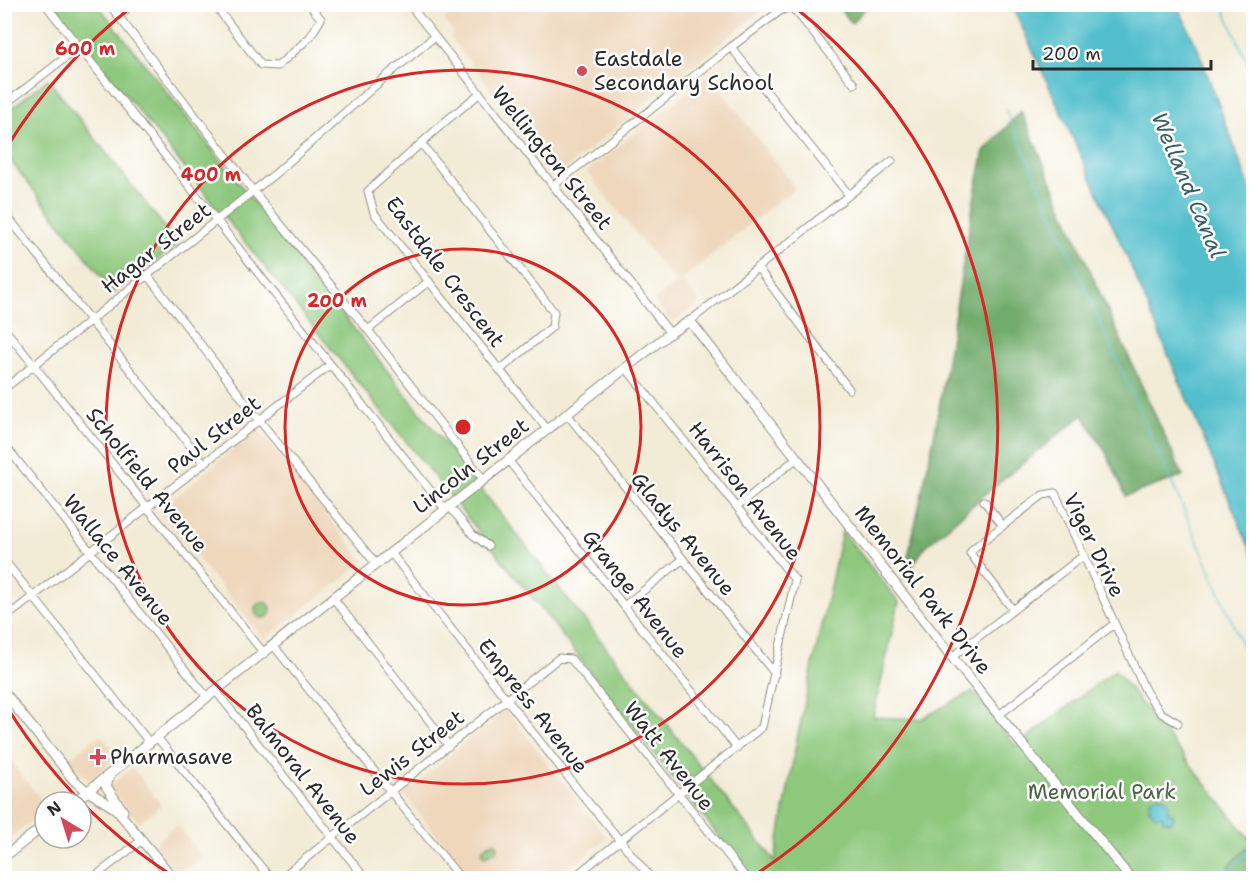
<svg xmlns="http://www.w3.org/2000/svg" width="1258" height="883" viewBox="0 0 1258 883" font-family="'Shantell Sans',sans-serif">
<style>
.built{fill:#eed7bb}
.green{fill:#8dc87d;stroke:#5c7a54;stroke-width:1.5}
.forest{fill:#72ac6c;stroke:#4e6c4c;stroke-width:1.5}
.water{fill:#53bfcc;stroke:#3f757c;stroke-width:1.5}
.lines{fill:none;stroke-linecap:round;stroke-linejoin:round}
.stream{stroke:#53bfcc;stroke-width:1.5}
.minor-casing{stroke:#8e8b80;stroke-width:9}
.major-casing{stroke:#8e8b80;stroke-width:11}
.minor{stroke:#fff;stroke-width:7}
.major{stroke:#fff;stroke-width:9}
.ring{fill:none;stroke:#d62828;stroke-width:3}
.poi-dot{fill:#d1495b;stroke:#fff;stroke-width:2}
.labels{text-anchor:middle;stroke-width:5;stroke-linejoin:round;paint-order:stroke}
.poi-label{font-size:21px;fill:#2b2b2b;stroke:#fff;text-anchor:start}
.street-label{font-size:21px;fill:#2b2b2b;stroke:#fff}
.park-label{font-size:21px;fill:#4d6248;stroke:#fff}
.water-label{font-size:22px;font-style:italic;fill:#395f63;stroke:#fff}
.centre{fill:#d62828;stroke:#fff;stroke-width:3}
.ring-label{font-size:18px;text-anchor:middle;font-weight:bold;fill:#d62828;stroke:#fff;stroke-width:5;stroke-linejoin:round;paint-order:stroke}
</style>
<rect width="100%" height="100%" fill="#fff"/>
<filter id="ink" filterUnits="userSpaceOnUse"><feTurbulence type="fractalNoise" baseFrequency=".0167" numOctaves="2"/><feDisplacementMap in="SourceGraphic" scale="12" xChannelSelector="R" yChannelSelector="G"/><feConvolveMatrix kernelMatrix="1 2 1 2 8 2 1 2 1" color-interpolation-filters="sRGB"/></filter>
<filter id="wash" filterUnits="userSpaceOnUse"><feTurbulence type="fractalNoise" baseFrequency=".008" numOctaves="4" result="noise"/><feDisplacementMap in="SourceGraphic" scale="24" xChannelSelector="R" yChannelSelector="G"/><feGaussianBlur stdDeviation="1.35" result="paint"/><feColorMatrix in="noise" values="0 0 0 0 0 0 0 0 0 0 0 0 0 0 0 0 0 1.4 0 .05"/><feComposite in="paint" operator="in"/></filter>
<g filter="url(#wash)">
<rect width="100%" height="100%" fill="#f2ebd5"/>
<path class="built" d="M463 5H768L559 174 450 37 454 33 444 20Z
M709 74 795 188 682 279 700 303 673 323 654 300 675 282 587 172Z
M258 429 364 562 264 640 159 510Z
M505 709 607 838 557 878H471L404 794Z
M100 734 118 756 89 781 68 760Z
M5 754 45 805V810L5 842Z
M132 767 161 805 139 823 109 787Z
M177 825 202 856 178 875 154 844Z"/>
<path class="green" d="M53 5H98L775 861 797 739 842 531 899 602 873 717 921 719 973 691 1016 746 1115 670 1253 843 1229 867 1238 878H751L543 611Z
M48 79 178 244 114 292 5 154V113Z
M255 610a8 8 0 1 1 16 0a8 8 0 1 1-16 0Z
M490 843H496L498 846 497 851 484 856 482 853 483 849Z"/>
<path class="forest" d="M836 5H869L852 23Z
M1021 111 1106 307 1183 476 1126 496 1107 454 1083 415 996 485 925 547 903 580 934 437 976 188 984 151Z
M1253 842V878H1238L1228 867Z"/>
<path class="water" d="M1012 5H1177L1198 49 1253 197V556L1127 257Z
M1158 795 1167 800 1169 804 1167 811 1173 814 1174 817 1170 822 1164 821 1162 815 1156 816 1149 809 1150 800Z"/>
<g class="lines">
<path class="stream" d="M1222 4 1254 78
M1005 108 1184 510 1254 673
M1222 878 1254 844"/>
</g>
</g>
<g filter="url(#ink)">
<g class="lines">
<defs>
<path id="minor" d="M45 4 445 509
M109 4 254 192 368 330 483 479
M214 4 261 65 278 66 310 37 321 19 309 4
M409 4 670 333
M118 16 133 4
M731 47 780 11 790 7 799 15 854 84
M479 94 447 120 368 191 374 213 547 429
M4 105 79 47
M421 143 554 312 552 327 500 370
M553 186 731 47 849 195
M4 212 204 463
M757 267 849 389
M148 276 259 420 376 564
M690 321 892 161
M4 328 263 652
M368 330 429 281
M4 389 276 173 384 78 434 37
M567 414 775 674
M4 444 207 697
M508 460 737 748
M984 501 1003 526
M449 506 473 535 488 546
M738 506 797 458
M391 553 579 791 651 878
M4 560 149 742
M334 599 449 746
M624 606 682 560
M1013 610 970 553 975 547 1043 495 1055 493 1146 692 1161 713 1178 723
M4 619 330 365
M273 645 460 878
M952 657 1083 556
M215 690 365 878
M999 715 1114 624
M156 736 270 878
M93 878 142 840
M281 878 559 658 571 659 746 878
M573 878 762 727 795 580 626 368"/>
<path id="major" d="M4 692 73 779 83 788 116 809 173 878
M110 775 106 786 123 811
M74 802 670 333 690 321 952 657 1130 878
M4 857 45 825"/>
</defs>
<use href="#minor" class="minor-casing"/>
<use href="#major" class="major-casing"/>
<use href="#minor" class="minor"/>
<use href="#major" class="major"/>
</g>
</g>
<g class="ring">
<circle cx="463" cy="427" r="178"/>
<circle cx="463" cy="427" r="357"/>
<path d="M176 878A535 535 0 0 1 7 707M7 147A535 535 0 0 1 134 5M792 5A535 535 0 0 1 750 878"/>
</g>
<g class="poi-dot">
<circle cx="582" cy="71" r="6"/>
<path d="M95 748h6v6h6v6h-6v6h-6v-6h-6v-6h6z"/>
</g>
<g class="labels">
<g class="poi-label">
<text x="594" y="66">Eastdale<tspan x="594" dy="24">Secondary School</tspan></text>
<text x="110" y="764">Pharmasave</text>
</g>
<g class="street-label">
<text transform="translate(552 158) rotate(51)" y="7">Wellington Street</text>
<text transform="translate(156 248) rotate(-38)" y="7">Hagar Street</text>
<text transform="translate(445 272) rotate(53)" y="7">Eastdale Crescent</text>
<text transform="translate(214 435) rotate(-38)" y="7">Paul Street</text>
<text transform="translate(471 466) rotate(-38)" y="7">Lincoln Street</text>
<text transform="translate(147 480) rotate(51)" y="7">Scholfield Avenue</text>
<text transform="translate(745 491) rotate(52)" y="7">Harrison Avenue</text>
<text transform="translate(683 534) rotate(51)" y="7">Gladys Avenue</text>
<text transform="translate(1094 545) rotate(64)" y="7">Viger Drive</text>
<text transform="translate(118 560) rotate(51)" y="7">Wallace Avenue</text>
<text transform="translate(923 590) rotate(52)" y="7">Memorial Park Drive</text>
<text transform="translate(635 594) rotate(52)" y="7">Grange Avenue</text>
<text transform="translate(533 706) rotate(52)" y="7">Empress Avenue</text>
<text transform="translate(412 753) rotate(-38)" y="7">Lewis Street</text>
<text transform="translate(669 756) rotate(52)" y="7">Watt Avenue</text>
<text transform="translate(303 774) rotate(52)" y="7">Balmoral Avenue</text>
</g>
<g class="park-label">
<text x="1102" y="799">Memorial Park</text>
</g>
<g class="water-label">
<text transform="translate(1189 185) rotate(67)" y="8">Welland Canal</text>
</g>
</g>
<circle cx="463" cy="427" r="9" class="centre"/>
<g class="ring-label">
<text x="85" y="55">600 m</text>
<text x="211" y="181">400 m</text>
<text x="337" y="307">200 m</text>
</g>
<rect width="1258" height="883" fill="none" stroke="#fff" stroke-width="24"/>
<g transform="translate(63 820) rotate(322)"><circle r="28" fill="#ffffff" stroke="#aaaaaa" stroke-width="1.5"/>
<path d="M0-4.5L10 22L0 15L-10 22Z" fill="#d1495b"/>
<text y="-9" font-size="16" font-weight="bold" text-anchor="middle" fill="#2b2b2b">N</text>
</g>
<path d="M1033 60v9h178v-9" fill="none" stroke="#2b2b2b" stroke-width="3"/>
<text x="1042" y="60" font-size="18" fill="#2b2b2b" stroke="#ffffff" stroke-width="4.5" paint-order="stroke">200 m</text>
</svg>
